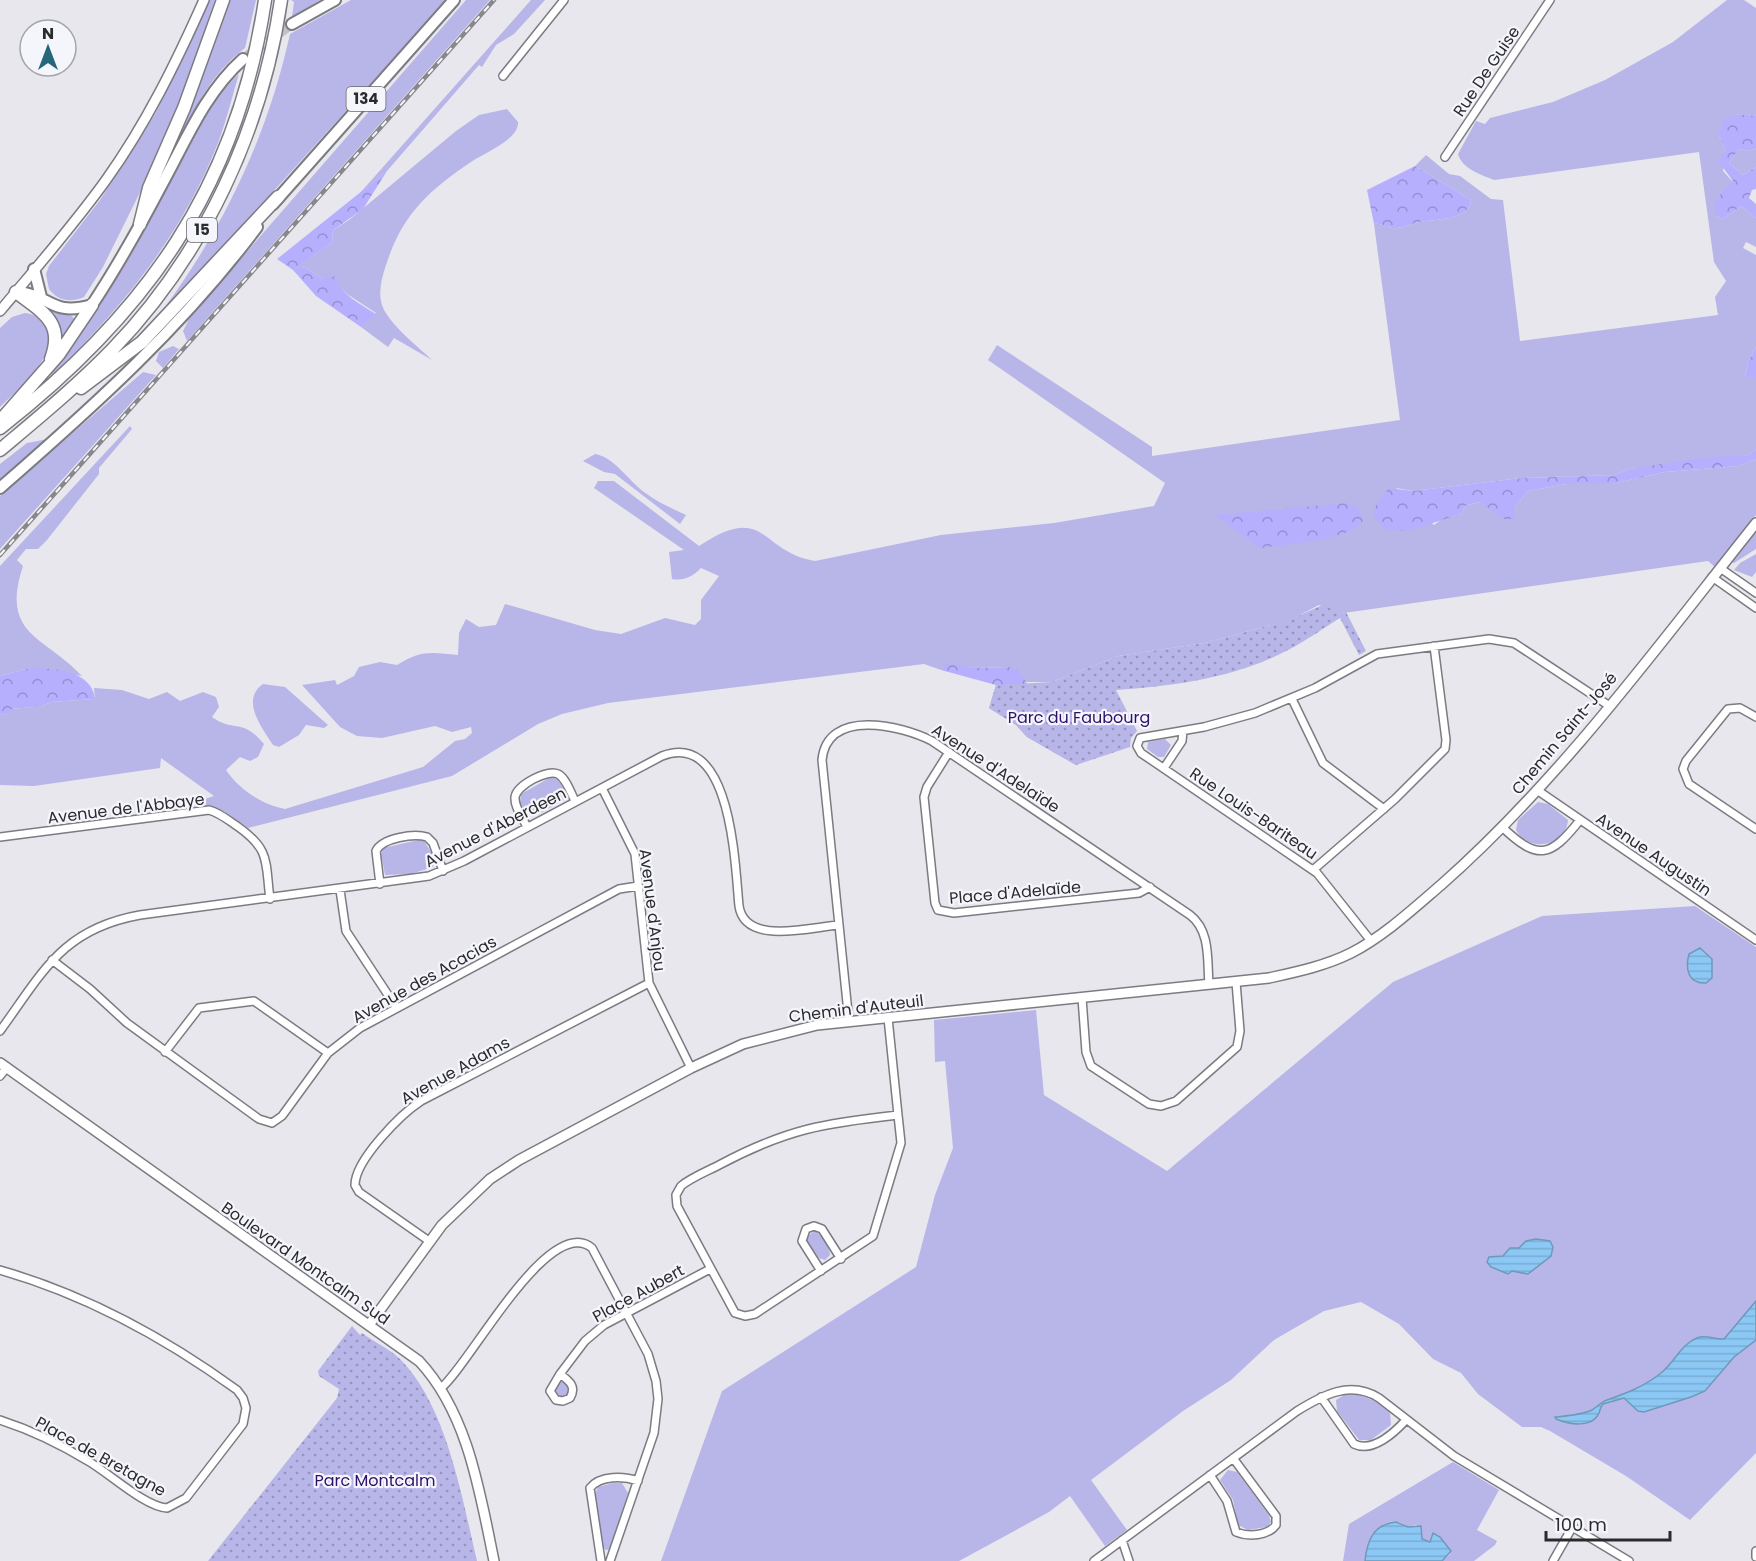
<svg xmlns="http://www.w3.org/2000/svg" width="1756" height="1561" viewBox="0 0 1756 1561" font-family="Poppins,sans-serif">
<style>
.grass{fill:#b8b5e9}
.forest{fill:url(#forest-crowns)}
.park{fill:url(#park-dots)}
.water{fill:url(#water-rules);stroke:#6f99b9;stroke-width:1.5}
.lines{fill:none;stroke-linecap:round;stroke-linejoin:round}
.primary-tunnel{stroke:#c2c1c7;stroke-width:10;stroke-dasharray:10 5;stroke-linecap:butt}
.street-casing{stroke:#7b7b81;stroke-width:10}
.secondary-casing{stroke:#7b7b81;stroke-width:12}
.primary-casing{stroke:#7b7b81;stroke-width:14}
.highway-casing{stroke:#7b7b81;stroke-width:15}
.street{stroke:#fff;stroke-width:7}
.secondary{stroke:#fff;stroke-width:9}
.primary{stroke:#fff;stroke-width:10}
.highway{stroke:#fff;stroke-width:12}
.rail-casing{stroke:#88878c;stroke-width:4.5}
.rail{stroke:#f5f5fc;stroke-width:2;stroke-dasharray:7;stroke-linecap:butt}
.labels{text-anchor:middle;stroke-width:4.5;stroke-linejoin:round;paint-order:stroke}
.shield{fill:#f5f5fc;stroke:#68686b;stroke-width:1.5}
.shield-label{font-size:15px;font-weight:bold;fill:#2b2b2d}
.street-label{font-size:16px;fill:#2b2b2d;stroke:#f5f5fc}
.park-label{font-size:16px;fill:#2c126b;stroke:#f5f5fc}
</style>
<defs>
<pattern id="forest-crowns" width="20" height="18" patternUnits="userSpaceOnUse" patternTransform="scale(1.5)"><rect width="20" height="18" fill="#b6affe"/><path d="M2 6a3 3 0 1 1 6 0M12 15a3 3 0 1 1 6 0" fill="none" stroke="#948fce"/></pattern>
<pattern id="park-dots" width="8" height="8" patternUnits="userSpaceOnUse" patternTransform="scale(1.5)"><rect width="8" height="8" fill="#b8b5e9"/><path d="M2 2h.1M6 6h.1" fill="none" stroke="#9693bd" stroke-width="1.8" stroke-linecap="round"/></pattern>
<pattern id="water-rules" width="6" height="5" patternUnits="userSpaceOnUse" patternTransform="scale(1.5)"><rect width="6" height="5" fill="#8cc8f5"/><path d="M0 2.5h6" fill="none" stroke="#79acd2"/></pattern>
</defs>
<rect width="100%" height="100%" fill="#e8e7ee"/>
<path class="grass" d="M210 0H215L180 100 155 162 103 267 84 297C70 303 58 301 49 289L46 274 49 266 100 200 155 114Z
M227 0H256L245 48C210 74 192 113 173 151L171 150Z
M291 0H320L292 17 294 2Z
M351 0H446L167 309 165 307C225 225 268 134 290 34Z
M466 0H490L187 341 183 331 190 317Z
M531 0H545L514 34 496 45 482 67 479 65 387 171 360 193Z
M1727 0H1744L1756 8V116L1738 114 1718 134 1726 150 1723 171 1733 182 1716 216 1723 219 1741 206 1756 218V247L1746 242 1743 248 1756 255V347L1748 362 1745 377H1756V449L1749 455 1630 469 1614 475 1521 478 1413 491 1396 488 1434 525 1445 517 1461 514 1465 506 1479 502 1496 512 1514 508 1528 491 1566 484H1611L1665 472 1739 466 1756 459V515L1715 567 1708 561 1344 613 1319 605 1290 620 1205 643 1118 656 1052 682H1026L1009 667 972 668 947 664 941 670 924 664 608 703 562 714 538 724 452 776 248 828 224 811 206 805 205 799 214 796 161 758 160 768 34 786 0 785V715L8 713 12 709 42 706 51 702 95 699 94 688 122 690 149 699 167 692 180 701 203 692 216 697 219 707 212 717C234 733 242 717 264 744L258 757 250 761 240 757 226 770C239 789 262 805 285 809L423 767 455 741 465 739 472 733 471 727 452 732 435 726 382 738 357 736 340 727 302 685 335 680 337 685 354 676 359 667 380 662 397 665C420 650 431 652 458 655L459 633 466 619 479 627 496 625 505 604 595 630 621 634 665 618 695 625 701 619V600L719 576 701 568C692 577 684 581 672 579L669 552 684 550 594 488 598 481H614L699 546C767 501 759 552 815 561L941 535 1054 523 1154 506 1165 483 988 360 997 345 1152 447V456L1400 420 1374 224C1382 223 1385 227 1392 228 1400 229 1411 224 1419 222 1434 219 1470 221 1471 200L1415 166 1426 155 1449 174 1460 176 1491 199 1503 200 1520 341 1718 315 1715 297 1726 281 1714 262 1699 152 1494 180C1482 175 1462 169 1458 154L1476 121 1485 124 1490 118 1553 102 1605 80 1673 42Z
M239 74C232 97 227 119 218 143 183 233 122 309 52 375L49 371C79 332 109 293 133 251 167 192 188 121 239 74Z
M507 109 518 122C519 140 484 153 471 162 428 191 402 215 386 265 381 280 377 296 384 310 395 329 416 345 432 360L394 338 388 347 361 327 376 313 347 294 338 285 322 279 305 267 293 270 333 242 332 231 349 220 456 131 479 115Z
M1756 148V167L1743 175 1729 163 1739 149 1750 151Z
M53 312 72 316 76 322 61 340 59 326 51 314Z
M25 313C34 314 40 317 45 325 63 353 17 390 0 407V328L12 317Z
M173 346 179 349 163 368 156 361 159 352Z
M143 372 156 375 0 549V496Z
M130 426 132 429 99 468V474L47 540 38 549H26L17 560 23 566C0 636 44 635 82 676L29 668 0 676V566Z
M48 439 0 481V464L27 443Z
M595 454C614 457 628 480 644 492 657 502 671 508 686 515L680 524 615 474 604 472 583 461Z
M1756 531V549L1734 563 1731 562Z
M1756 554V572L1752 577 1734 570 1740 563Z
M263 684 285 687 328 725 324 728 306 725 299 735 279 747 273 745C262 728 240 700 263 684Z
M1165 739 1171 745 1164 757H1158L1147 749 1148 742Z
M551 777 559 780 565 792 564 800 537 815H528L520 803 521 794Z
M1538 802 1548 804 1568 820C1566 847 1528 853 1516 830L1518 820Z
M423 839 434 857 433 867 411 874 385 875 381 854 383 848Z
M1695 906 1756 947V1453L1690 1520 1626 1476 1550 1431 1541 1427H1522L1478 1394 1461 1373 1433 1359 1399 1324 1361 1302 1324 1311 1274 1340 1231 1380 1183 1411 1091 1480 1127 1530 1105 1546 1070 1496 1049 1512 959 1561H661L722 1391 916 1267 935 1195 953 1148 945 1061 935 1062 934 1020 1036 1010 1044 1095 1167 1171 1393 982 1542 916Z
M815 1231C822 1235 830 1247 830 1255L825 1260 819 1258 807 1241V1236Z
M554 1390a8 8 0 1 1 16 0a8 8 0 1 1-16 0Z
M1344 1395C1362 1392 1377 1401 1390 1413L1391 1425 1371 1440H1359L1337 1411 1336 1400Z
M1453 1462 1499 1490 1477 1530 1497 1541 1495 1545 1474 1561H1442L1450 1554 1432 1539 1430 1542 1422 1539 1421 1530 1416 1525 1408 1527C1383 1509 1367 1540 1365 1561H1343L1349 1524Z
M1228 1470 1237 1472 1269 1515 1271 1522 1267 1527 1248 1530 1238 1525 1233 1500 1220 1480Z
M613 1483H622L628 1493 610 1549 606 1550 603 1547 595 1494 598 1487Z"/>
<path class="forest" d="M1739 114 1756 116V148L1750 151 1739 149 1729 163 1743 175 1756 167V189L1752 190 1749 198 1756 204V218L1741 206 1723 219 1716 216 1714 205 1724 189 1733 181 1718 161 1726 150 1718 134 1722 121Z
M1415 166 1471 200C1470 221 1434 219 1419 222 1411 224 1400 229 1392 228 1385 227 1382 223 1374 224L1367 190Z
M387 171 363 209 332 231 333 242 295 269 305 267 322 279 336 276C340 295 361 304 376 314L361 327 316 296 293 270 277 259Z
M1756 347V377H1745L1748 362Z
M1756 449V459L1739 466 1665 472 1611 484H1566L1528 491 1514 508V518L1506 520 1479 502 1465 506 1461 514C1442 518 1402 539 1383 527 1380 525 1376 519 1374 516L1376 504 1389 488 1413 491 1521 478 1614 475 1630 469 1699 458 1749 455Z
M1347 503 1359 509 1363 521C1349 541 1285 544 1260 548L1215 515Z
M947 663 972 668 1009 667 1020 672 1076 765 1027 737 1016 725 989 708 996 685 941 670Z
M29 668C53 668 92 670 95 699L51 702 42 706 12 709 9 713 0 715V676Z"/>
<path class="park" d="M1329 602 1343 613 1346 612 1366 651 1359 655 1340 618C1324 628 1307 640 1290 649 1236 678 1175 686 1116 690L1137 731 1131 738 1130 747 1076 765 1027 737 1016 725 989 708 996 685 1052 682 1118 656 1205 643 1289 620Z
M352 1326 360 1335 362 1333C374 1342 388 1348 400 1359 447 1406 462 1498 477 1561H208L337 1398 339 1389 319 1376 318 1371Z"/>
<path class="water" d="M1700 948 1712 959V978L1706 983C1688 984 1685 969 1689 954Z
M1536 1239 1550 1241 1553 1247 1551 1256 1528 1274 1512 1271 1508 1274 1491 1267 1487 1262 1489 1257 1503 1256 1510 1248H1519L1526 1241Z
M1756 1301V1340L1734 1357 1705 1391 1691 1397 1644 1412 1638 1411 1624 1398 1603 1404C1601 1406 1600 1410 1599 1413 1592 1429 1568 1424 1556 1419L1555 1417C1567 1416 1581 1415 1592 1410 1597 1407 1601 1402 1607 1400 1627 1393 1645 1386 1661 1373 1675 1362 1681 1344 1697 1338 1706 1334 1714 1340 1724 1339Z
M1396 1522 1408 1527 1421 1526 1422 1539 1430 1542 1433 1533 1440 1537 1451 1551 1442 1561H1365C1367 1540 1374 1524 1396 1522Z"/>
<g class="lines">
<path class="primary-tunnel" d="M243 59 292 24"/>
<defs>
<path id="street" d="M503 76 564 0
M1445 157 1550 0
M1720 568 1756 593
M1712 577 1756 608
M1292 699 1323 763 1384 809
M1756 717 1740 708 1728 709 1686 761 1683 769 1689 784 1756 829
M949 752 927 787 924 797 935 903 938 910 954 913 1139 893 1150 887
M1164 768 1182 741 1183 731
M602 788 635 854 649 983 691 1068
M1537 790 1756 940
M527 827C523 818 514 807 515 797 517 785 547 769 558 774 566 778 571 793 575 801
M1502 827C1538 861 1550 858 1580 820
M0 837 209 810C220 813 228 820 237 826 271 850 265 861 270 899
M1313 870 1395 799 1445 749 1446 740 1434 646
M380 884 376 851C382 838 414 833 427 837L433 843 443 871
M340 890 346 931 396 1007
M1371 941 1317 873 1141 753 1137 746 1140 738 1204 727 1255 713 1315 688 1377 654 1489 639 1514 643 1608 705
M52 960 90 989 127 1023 259 1119 272 1123 282 1116 328 1053 360 1028 619 889 638 886
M1082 998 1086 1052 1091 1066 1149 1104 1161 1106 1176 1101 1237 1047 1240 1031 1236 982
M888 1018 898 1115
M849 1022 822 760C827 708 901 725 932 741L1190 915C1211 931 1207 961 1209 984
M0 1031C43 972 62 929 140 915L429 876 464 861 662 756C732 729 735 866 739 906 745 946 810 927 839 925
M165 1052 199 1008 254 1001 328 1053
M0 1076 7 1067
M898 1115 901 1143 873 1236 755 1314 745 1316 735 1313 677 1206 676 1195 681 1186C692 1177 708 1171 721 1164 787 1129 825 1123 898 1115Z
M429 1241 359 1192 355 1185C355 1160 401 1114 421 1101L649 983
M0 1270C87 1295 164 1337 237 1390L243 1398 246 1408 243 1424 186 1498 167 1508C145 1507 109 1473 88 1461 60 1444 31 1430 0 1420
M821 1271 802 1241 806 1229 814 1226 822 1229 841 1259
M560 1374 585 1341 604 1325 710 1269
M560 1374C569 1381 577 1386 570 1398L563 1401 556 1400 550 1391Z
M441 1388C469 1366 549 1212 592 1248L648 1354 656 1381 658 1399 654 1433 610 1561
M1321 1397 1354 1444C1373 1453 1394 1433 1406 1420
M1210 1475 1227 1501 1236 1532C1248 1537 1268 1536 1276 1525V1516L1233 1458
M1122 1540 1129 1561
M1756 1551V1557
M601 1561 590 1488C600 1475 624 1476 638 1481
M1094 1561 1297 1411C1323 1395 1350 1380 1379 1398L1454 1456 1629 1561
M1553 1561 1573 1526"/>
<path id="secondary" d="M0 311C36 268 73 226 106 180 146 124 176 63 204 0
M0 1063 419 1361C468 1413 480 1493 494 1561
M369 1325 442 1225 490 1179 519 1160 691 1068 743 1044 817 1025 1269 978C1296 972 1325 966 1351 953 1384 936 1413 909 1441 885 1561 779 1657 647 1756 523"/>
<path id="primary" d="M292 24 335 0
M273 204 454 0
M34 269 41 297
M16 292C52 294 49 317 92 305 117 267 140 226 161 186 186 141 204 94 243 59
M0 488C93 407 183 326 257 227"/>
<path id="highway" d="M140 224 149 188 184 108 223 0
M16 292C42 312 65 322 51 359
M81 388 142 342 278 197
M0 421 59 354 92 305
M0 428C146 314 237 187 265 0
M0 450C38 418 77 386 112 350 204 255 262 130 281 0"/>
</defs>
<use href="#street" class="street-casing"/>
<use href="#secondary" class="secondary-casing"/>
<use href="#primary" class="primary-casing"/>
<use href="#highway" class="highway-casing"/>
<use href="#street" class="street"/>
<use href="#secondary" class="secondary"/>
<use href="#primary" class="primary"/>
<use href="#highway" class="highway"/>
<defs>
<path id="rail" d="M0 555 494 0"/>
</defs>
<use href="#rail" class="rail-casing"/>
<use href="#rail" class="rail"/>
</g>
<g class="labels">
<g class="shield">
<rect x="346.5" y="87" width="39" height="24" rx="4.5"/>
<rect x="187" y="218" width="30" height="24" rx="4.5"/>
</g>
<g class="shield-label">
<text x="366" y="104">134</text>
<text x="202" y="235">15</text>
</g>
<g class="street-label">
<text transform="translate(1486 71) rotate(-56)" y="6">Rue De Guise</text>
<text transform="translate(1564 733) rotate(-50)" y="6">Chemin Saint-José</text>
<text transform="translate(996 768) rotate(33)" y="6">Avenue d'Adelaïde</text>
<text transform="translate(126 808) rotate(-7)" y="6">Avenue de l'Abbaye</text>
<text transform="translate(1254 813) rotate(34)" y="6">Rue Louis-Bariteau</text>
<text transform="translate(495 827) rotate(-27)" y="6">Avenue d'Aberdeen</text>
<text transform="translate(1654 854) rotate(34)" y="6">Avenue Augustin</text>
<text transform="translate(1015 892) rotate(-5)" y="6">Place d'Adelaïde</text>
<text transform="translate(653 910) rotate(83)" y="6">Avenue d'Anjou</text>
<text transform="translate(424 979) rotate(-29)" y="6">Avenue des Acacias</text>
<text transform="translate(856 1008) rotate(-7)" y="6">Chemin d'Auteuil</text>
<text transform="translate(455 1070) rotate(-29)" y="6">Avenue Adams</text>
<text transform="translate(306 1263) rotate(35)" y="6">Boulevard Montcalm Sud</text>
<text transform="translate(638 1293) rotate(-29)" y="6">Place Aubert</text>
<text transform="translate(101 1456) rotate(29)" y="6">Place de Bretagne</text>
</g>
<g class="park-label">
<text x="1079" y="723">Parc du Faubourg</text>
<text x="375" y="1486">Parc Montcalm</text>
</g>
</g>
<g transform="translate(48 48)"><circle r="28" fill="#f5f5fc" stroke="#a4a4a9" stroke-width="1.5"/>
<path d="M0-4.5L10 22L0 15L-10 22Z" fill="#25677a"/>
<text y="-9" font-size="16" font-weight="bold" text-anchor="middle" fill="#2b2b2d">N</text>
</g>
<path d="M1546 1531v9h124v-9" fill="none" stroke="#2b2b2d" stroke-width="3"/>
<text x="1555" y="1531" font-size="18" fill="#2b2b2d" stroke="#f5f5fc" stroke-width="4.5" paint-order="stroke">100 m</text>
</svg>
